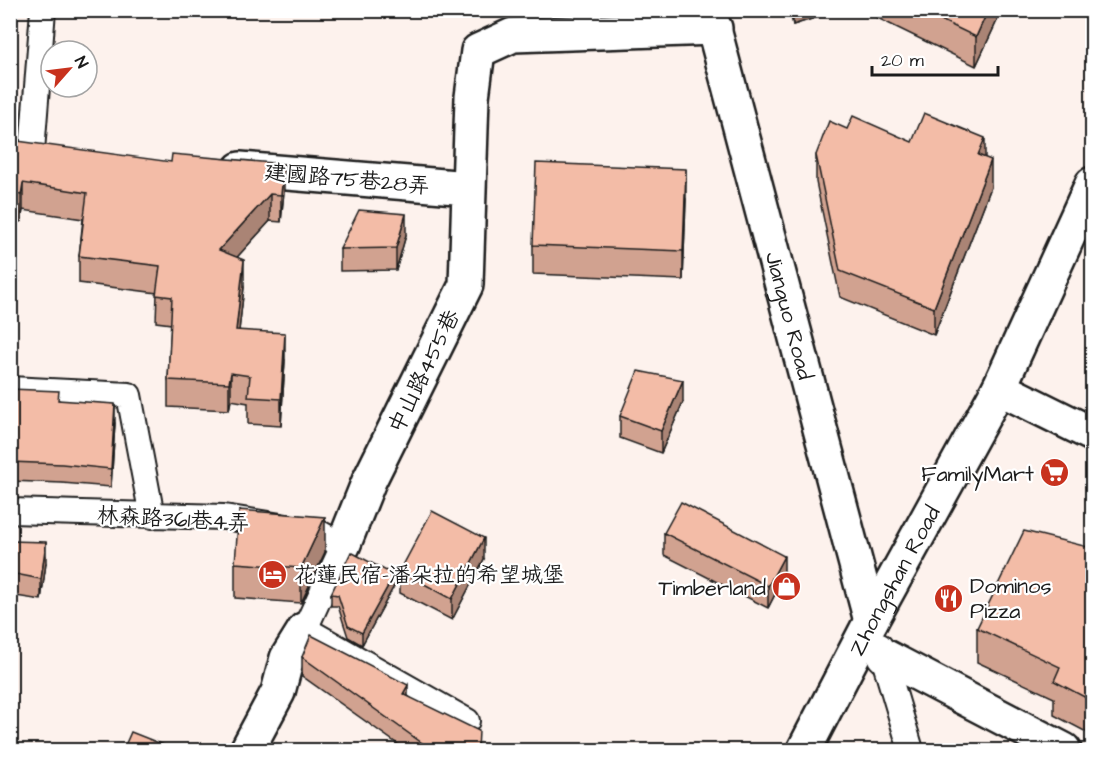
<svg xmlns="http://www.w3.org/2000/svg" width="1103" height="761" viewBox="0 0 1103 761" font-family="'Architects Daughter','LXGW WenKai TC',sans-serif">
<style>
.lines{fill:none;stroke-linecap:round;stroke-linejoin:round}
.lane-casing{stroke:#1c1c1c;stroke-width:28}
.street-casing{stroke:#1c1c1c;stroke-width:38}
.secondary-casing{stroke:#1c1c1c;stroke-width:38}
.lane{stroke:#fff;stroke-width:24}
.street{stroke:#fff;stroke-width:33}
.secondary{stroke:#fff;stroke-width:33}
.wall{fill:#d1a290;stroke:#1c1c1c;stroke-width:1.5}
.shaded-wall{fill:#aa8475;stroke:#1c1c1c;stroke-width:1.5}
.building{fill:#f3bca7;stroke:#1c1c1c;stroke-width:1.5}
.labels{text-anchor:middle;stroke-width:4.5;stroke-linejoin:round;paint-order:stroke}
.street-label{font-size:22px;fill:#1c1c1c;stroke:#fff}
.poi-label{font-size:22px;fill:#1c1c1c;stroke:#fff;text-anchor:end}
</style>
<rect width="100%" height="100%" fill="#fdf2ed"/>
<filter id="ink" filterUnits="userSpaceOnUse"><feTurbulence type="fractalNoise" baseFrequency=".0167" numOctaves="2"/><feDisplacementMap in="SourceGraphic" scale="12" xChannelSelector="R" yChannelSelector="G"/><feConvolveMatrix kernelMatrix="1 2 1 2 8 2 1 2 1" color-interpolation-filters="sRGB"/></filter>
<g filter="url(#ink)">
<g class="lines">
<defs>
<path id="lane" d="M32 151 43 10
M10 389 129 395 152 516
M10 511 224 517 318 532 343 546 305 629 467 721
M880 646 911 750"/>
<path id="street" d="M240 169 468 188
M999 388 1092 434
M343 546 369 481 466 285 472 97 478 51 513 35 715 28
M884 656 1064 750
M247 750 278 692 287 658 305 629"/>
<g id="secondary">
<path id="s1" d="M709 10 871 621"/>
<path id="s2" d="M804 750 871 621 999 388 1092 184"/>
</g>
</defs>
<use href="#lane" class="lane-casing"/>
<use href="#street" class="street-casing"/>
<use href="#secondary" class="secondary-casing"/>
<use href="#lane" class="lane"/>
<use href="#street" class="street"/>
<use href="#secondary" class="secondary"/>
</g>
<path class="wall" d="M789 10H840L793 25Z
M861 10H1002L976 66Z
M847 129 985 158 991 187 934 335 840 297 816 182V155Z
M10 140 284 191 281 222 270 221 237 257 244 287 239 330 285 360 281 426 248 424V403L231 400 229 410 168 407V380L171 324 156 322 157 293 79 283V256L83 219 23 210 21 222 10 220Z
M686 199 683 280 533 274V245Z
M406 235 396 270 340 271V249Z
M10 389 59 400 115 423 111 487 62 483 10 481Z
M683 402 661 453 620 438V416Z
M664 533 784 577 768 608 664 555Z
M10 541 46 563 41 600 10 595Z
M1092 548V735L1054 715V698L977 662V628Z
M325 552 301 603 235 598V563Z
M484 559 452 620 400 593V571Z
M394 586 362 645 348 637 338 606H331V594Z
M302 657 408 696 479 750H406L302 676Z"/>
<path class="shaded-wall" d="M793 10H840L793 25Z
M988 10H1002L976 66V37Z
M985 138V165L978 155Z
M991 160V187L934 335V308Z
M284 164V191L281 222V195Z
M686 169V199L683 280V251Z
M23 183V210L21 222V195Z
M270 194V221L219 277V250Z
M406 214V235L396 270V248Z
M244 260V287L236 357V330Z
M285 333V360L281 426V399Z
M231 373V400L229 410V383Z
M683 380V402L661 453V431Z
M115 404V423L111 487V469Z
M325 517V552L301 603V568Z
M484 538V559L452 620V599Z
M46 542V563L41 600V579Z
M784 556V577L768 608V586Z
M394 575V586L362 645V633Z
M408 685V704L403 694Z"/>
<path class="building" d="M920 10H988L976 37Z
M924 113 985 138 978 155 991 160 934 308 840 271 816 155 829 121 847 129 853 116 912 142Z
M10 140 171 162 172 154 284 164 281 195 270 194 219 250 244 260 236 330 285 333 281 399 248 397 250 376 231 373 229 383 168 380 172 297 156 295 160 266 79 256 87 193 23 183 21 195 10 193Z
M536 163 686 169 683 251 533 245Z
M359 210 406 214 396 248 340 249Z
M638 371 683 380 661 431 620 416Z
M10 389 59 391 58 400 115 404 111 469 62 464 10 462Z
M681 502 784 556 768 586 664 533Z
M239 510 325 517 301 568 235 563Z
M432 511 484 538 452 599 400 571Z
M1024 531 1092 548V701L1054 681 1060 667 977 628Z
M10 541 46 542 41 579 10 573Z
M351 552 394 575 362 633 348 626 338 595 331 594Z
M311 635 408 685 403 694 479 731 478 750H432L302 657Z
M131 732 174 749 173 750H123Z"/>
</g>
<defs>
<symbol id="supermarket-disc" viewBox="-11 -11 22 22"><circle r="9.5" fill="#c8321e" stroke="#fff"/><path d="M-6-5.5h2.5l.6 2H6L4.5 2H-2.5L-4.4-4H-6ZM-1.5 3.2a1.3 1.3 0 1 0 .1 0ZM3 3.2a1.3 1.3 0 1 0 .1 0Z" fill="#fff"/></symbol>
<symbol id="hotel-disc" viewBox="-11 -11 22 22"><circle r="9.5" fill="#c8321e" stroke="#fff"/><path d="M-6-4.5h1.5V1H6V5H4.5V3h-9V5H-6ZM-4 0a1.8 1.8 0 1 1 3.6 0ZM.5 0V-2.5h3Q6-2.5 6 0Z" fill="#fff"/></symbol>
<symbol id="shop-disc" viewBox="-11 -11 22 22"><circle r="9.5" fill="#c8321e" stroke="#fff"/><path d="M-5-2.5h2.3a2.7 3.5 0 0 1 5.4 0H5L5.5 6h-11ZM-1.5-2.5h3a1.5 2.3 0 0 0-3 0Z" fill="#fff"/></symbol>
<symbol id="restaurant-disc" viewBox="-11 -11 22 22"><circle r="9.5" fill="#c8321e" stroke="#fff"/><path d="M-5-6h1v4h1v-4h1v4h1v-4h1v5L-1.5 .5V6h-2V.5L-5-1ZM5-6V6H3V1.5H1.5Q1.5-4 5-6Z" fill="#fff"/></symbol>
</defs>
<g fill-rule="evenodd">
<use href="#supermarket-disc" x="1038" y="456" width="33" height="33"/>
<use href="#hotel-disc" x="256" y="558" width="33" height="33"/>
<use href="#shop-disc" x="770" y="570" width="33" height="33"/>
<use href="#restaurant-disc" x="932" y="582" width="33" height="33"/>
</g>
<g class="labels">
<g class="street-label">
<text transform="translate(347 178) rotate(5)" y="8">建國路75巷28弄</text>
<text dy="8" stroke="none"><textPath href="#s1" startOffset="316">Jianguo Road</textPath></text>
<text transform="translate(423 371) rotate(-64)" y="8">中山路455巷</text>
<text transform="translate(173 518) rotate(3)" y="8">林森路361巷4弄</text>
<text dy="8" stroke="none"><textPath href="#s2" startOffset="192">Zhongshan Road</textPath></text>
</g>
<g class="poi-label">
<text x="1034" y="481">FamilyMart</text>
<text x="294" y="582" text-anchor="start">花蓮民宿-潘朵拉的希望城堡</text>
<text x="970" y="593" text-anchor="start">Dominos<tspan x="970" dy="25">Pizza</tspan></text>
<text x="766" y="595">Timberland</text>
</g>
</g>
<rect width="1103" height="761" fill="none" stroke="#fff" stroke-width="36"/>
<rect x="18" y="18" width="1067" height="725" fill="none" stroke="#1c1c1c" stroke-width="2" filter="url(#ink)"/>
<g transform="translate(69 69) rotate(62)"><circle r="28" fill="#ffffff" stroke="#a4a4a4" stroke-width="1.5"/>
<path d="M0-4.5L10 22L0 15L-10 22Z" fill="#c8321e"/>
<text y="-9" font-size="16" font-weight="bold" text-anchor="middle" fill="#1c1c1c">N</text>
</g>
<path d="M872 66v9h126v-9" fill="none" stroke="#1c1c1c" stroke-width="3"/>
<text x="881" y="66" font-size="18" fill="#1c1c1c" stroke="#ffffff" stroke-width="4.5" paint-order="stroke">20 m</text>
</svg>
